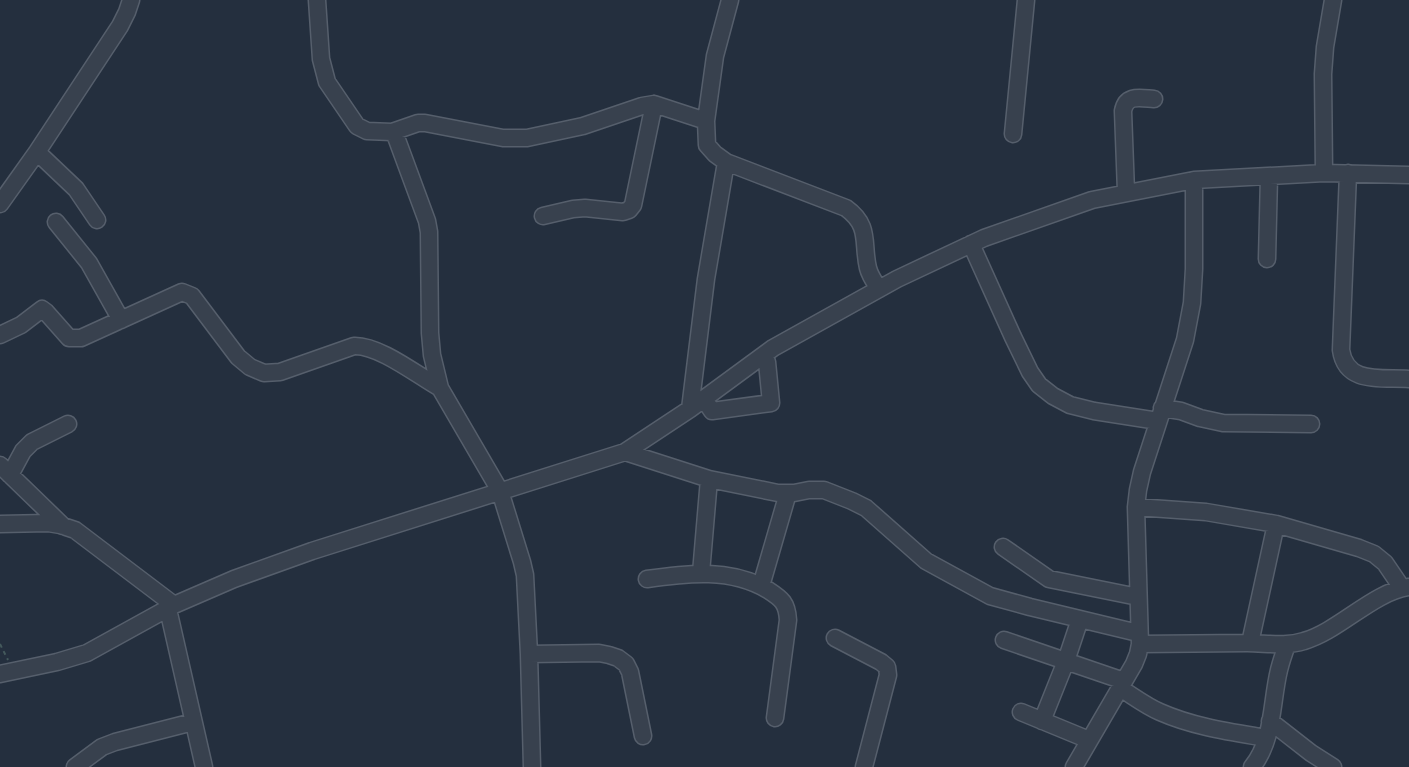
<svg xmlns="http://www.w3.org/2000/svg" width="1409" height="767" viewBox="0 0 1409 767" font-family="'Source Sans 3',sans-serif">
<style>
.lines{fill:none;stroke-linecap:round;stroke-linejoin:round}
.minor-casing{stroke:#565f6c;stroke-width:19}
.path{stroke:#44595c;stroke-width:2;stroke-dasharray:4 4;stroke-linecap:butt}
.minor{stroke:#38414e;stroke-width:16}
</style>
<rect width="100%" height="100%" fill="#242f3e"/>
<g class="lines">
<defs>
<path id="minor" d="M317 0 321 59 327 82 357 126 367 131 392 132 396 137 427 221 429 232 430 333 432 355 440 388 500 491 522 562 525 575 529 654 532 767
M730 0 715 56 706 121 707 145 715 154 726 162 846 208C871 226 862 243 868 268 870 276 875 283 879 289
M392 132 418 123H425L503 138H527L583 126 642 106 654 104 706 121
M1013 134 1026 0
M37 152 76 189 97 220
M1324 173 1323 74 1325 47 1333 0
M1348 173 1341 350C1346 385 1382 377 1409 379
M1126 192 1123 111C1126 94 1140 98 1154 99
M0 204 37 152 120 26 127 12 131 0
M543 216 573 209 585 208 623 212 629 210 633 205 654 104
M56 222 89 263 121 320
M971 244 1013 337 1030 372 1039 385 1053 396 1070 405 1094 411 1158 421
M1267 259 1269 176
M0 335 21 325 42 309 46 312 69 338H81L182 292 192 296 238 357 250 367 264 373 280 372 354 346C379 345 417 375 440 388
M704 399 712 411 771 403 767 362 758 359
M1162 408 1181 411 1200 418 1223 423 1311 424
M690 409 706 279 726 162
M625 452 709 479 778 493H794L809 490H824L852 501 866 508 926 561 990 596 1030 607 1138 633
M0 465 63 526
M10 475 23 451 32 442 68 424
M1136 507 1206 512 1276 524 1359 548 1374 554 1385 563 1402 588
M0 524 48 523 60 525 75 530 174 605
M1003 547 1049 579 1138 597
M701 573 709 479
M647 579C688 573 731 568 768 590 782 599 787 603 788 620L775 718
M761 586 788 493
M168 609 204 767
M835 638 881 662 887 667 888 675 864 767
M1004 640 1124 681
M1250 643 1276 524
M1140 644C1175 644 1211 643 1247 643 1266 643 1285 647 1304 641 1339 631 1373 592 1409 587
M529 654 599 653 609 655 618 658 626 664 630 672 643 736
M0 674 57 662 87 653 174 605 234 579 312 551 625 452 690 409 773 348 897 279 984 238 1092 200 1194 180 1324 173 1409 175
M1120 688C1133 696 1146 706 1160 712 1194 727 1231 732 1266 738
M1021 712 1089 740
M1042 721 1066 661 1080 619
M1270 721 1311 753 1333 767
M75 767 102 747 115 742 193 722
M1074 767 1134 664 1138 654 1140 644 1136 507 1138 490 1142 472 1185 340 1192 303 1194 269V180
M1252 767C1274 740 1271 703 1279 670 1281 662 1284 653 1287 645"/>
</defs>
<use href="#minor" class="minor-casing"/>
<path class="path" d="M0 644 8 660"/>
<use href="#minor" class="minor"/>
</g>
</svg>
